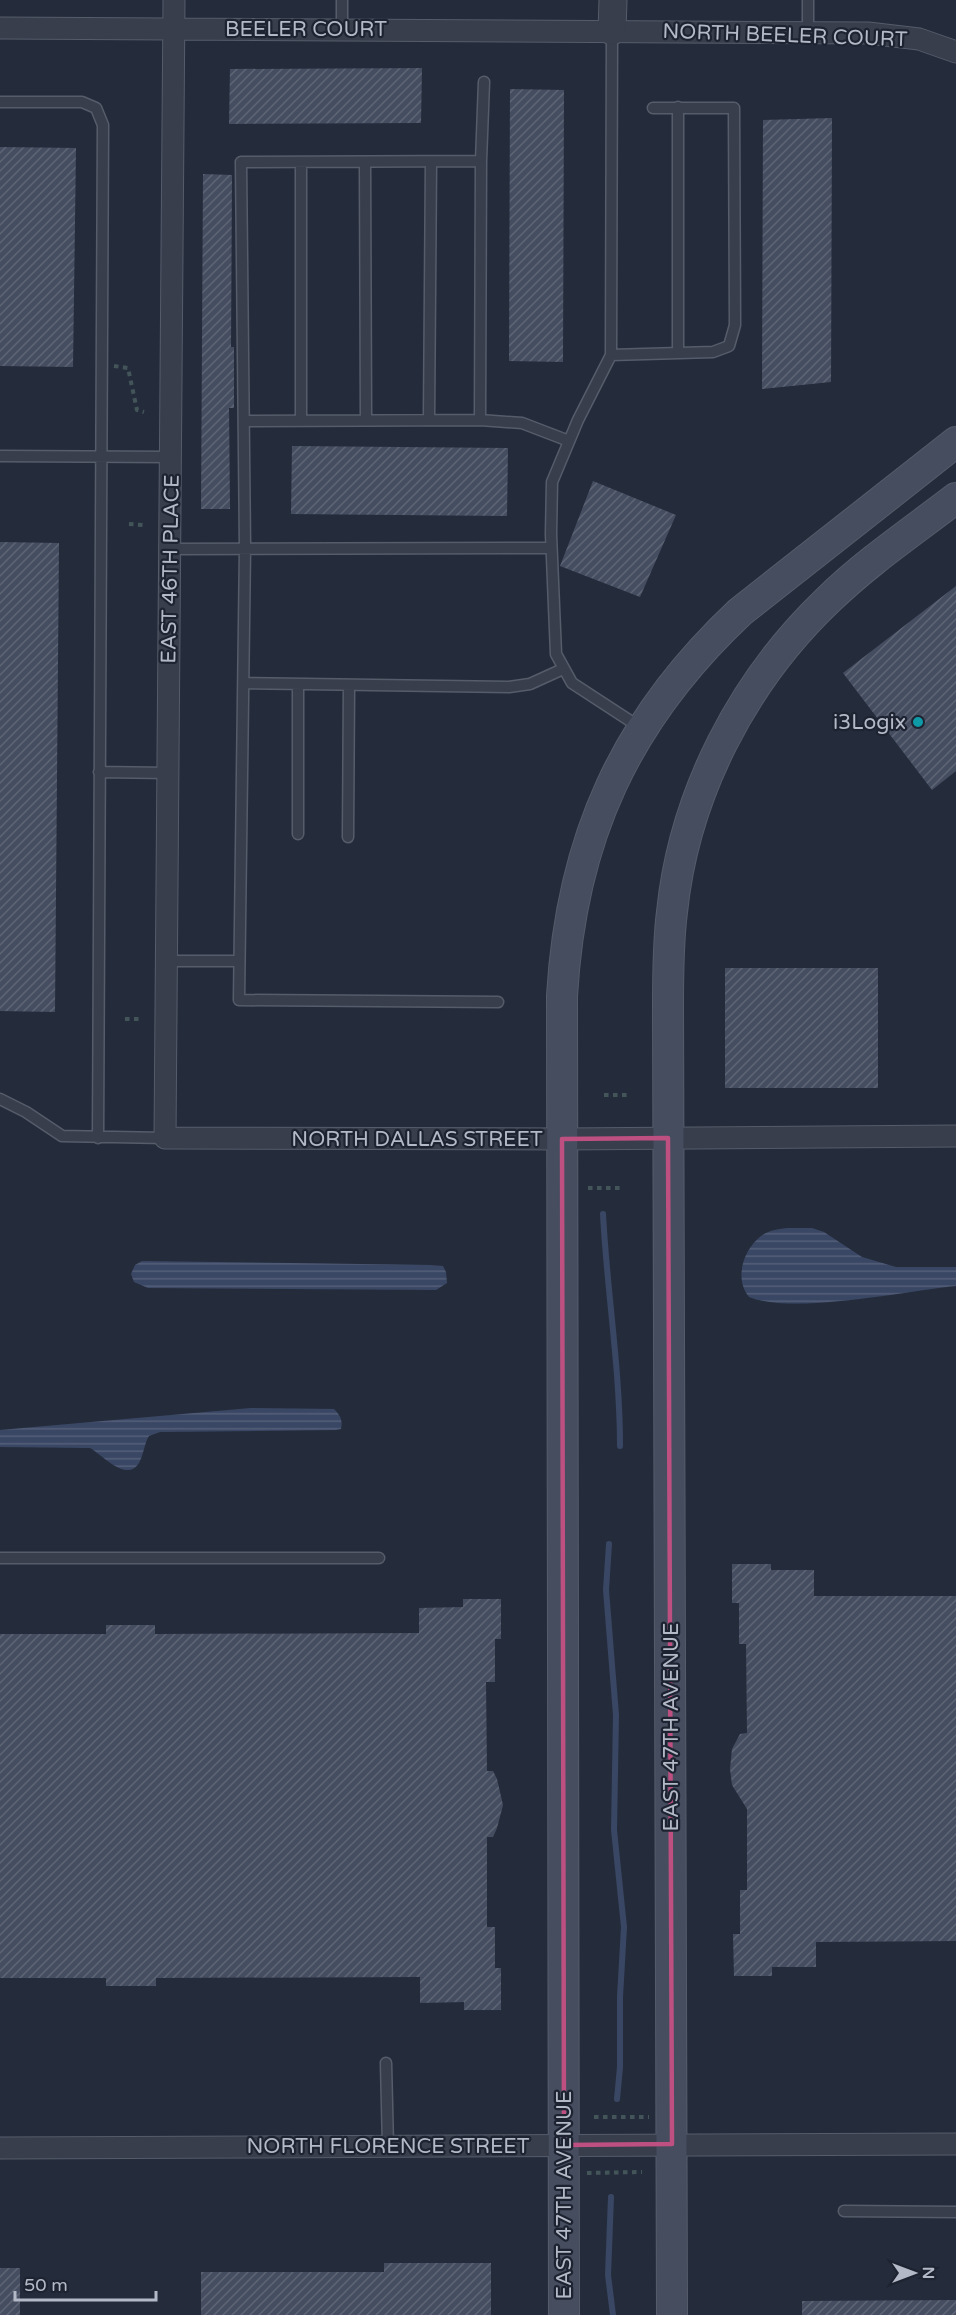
<svg xmlns="http://www.w3.org/2000/svg" width="956" height="2315" viewBox="0 0 956 2315" font-family="'Varela Round',sans-serif">
<style>
.water{fill:url(#water-rules)}
.lines{fill:none;stroke-linecap:round;stroke-linejoin:round}
.stream{stroke:#3a4764;stroke-width:6}
.building{fill:url(#building-hatch)}
.service-casing{stroke:#565c6a;stroke-width:13}
.minor-casing{stroke:#565c6a;stroke-width:23}
.tertiary-casing{stroke:#565c6a;stroke-width:29}
.secondary-casing{stroke:#565c6a;stroke-width:32}
.path{stroke:#44555a;stroke-width:4;stroke-dasharray:4.5 4.5;stroke-linecap:butt}
.service{stroke:#383e4c;stroke-width:10}
.minor{stroke:#383e4c;stroke-width:21}
.tertiary{stroke:#383e4c;stroke-width:27}
.secondary{stroke:#464d5f;stroke-width:30}
.marked{fill:none;stroke:#bd5081;stroke-width:4.5;stroke-linejoin:round}
.culture-dot{fill:#0f9aa8;stroke:#1d2331;stroke-width:2}
.labels{text-anchor:middle;stroke-width:4.5;stroke-linejoin:round;paint-order:stroke}
.street-label{font-size:21px;fill:#b4b9c7;stroke:#1d2331}
.poi-label{font-size:21px;fill:#b4b9c7;stroke:#1d2331;text-anchor:end}
</style>
<defs>
<pattern id="water-rules" width="6" height="5" patternUnits="userSpaceOnUse" patternTransform="scale(1.5)"><rect width="6" height="5" fill="#3a4764"/><path d="M0 2.5h6" fill="none" stroke="#545f79"/></pattern>
<pattern id="building-hatch" width="6" height="6" patternUnits="userSpaceOnUse" patternTransform="scale(1.5)"><rect width="6" height="6" fill="#454d60"/><path d="M-1 1l2-2M0 6l6-6M5 7l2-2" fill="none" stroke="#5d6575"/></pattern>
</defs>
<rect width="100%" height="100%" fill="#242c3c"/>
<path class="water" d="M789 1228H812L824 1232 862 1257 896 1267H956V1286C905 1291 793 1315 749 1297 734 1279 743 1250 761 1236 769 1230 779 1229 789 1228Z
M142 1261 430 1265 443 1266 446 1272 447 1283 436 1290 148 1288 134 1282 131 1274 135 1265Z
M251 1408 334 1409C340 1415 343 1420 341 1429L336 1430 160 1432 149 1436C144 1444 144 1454 139 1463 126 1483 103 1455 90 1448L0 1447V1430Z"/>
<g class="lines">
<path class="stream" d="M603 1214C607 1292 620 1368 620 1446
M609 1544 606 1590 616 1715 614 1830 624 1927 620 1997V2067L617 2099
M611 2197 608 2275 613 2315"/>
</g>
<path class="building" d="M422 68 421 123 229 124 230 69Z
M510 89 564 90 563 362 509 361Z
M832 118 831 382 762 389 763 120Z
M0 147 76 148 73 367 0 366Z
M203 174 232 175 231 347H234V408H229L230 509H201Z
M292 446 508 448 507 516 291 514Z
M593 481 676 515 640 597 560 566Z
M0 542 59 543 55 1012 0 1011Z
M956 586V771L932 790 843 673Z
M725 968H878V1088H725Z
M732 1564H771V1570H814V1596H956V1941L816 1942V1967H772V1976H734L733 1934H740V1890H747V1809L732 1785 730 1769 732 1749 740 1734 747 1733 746 1644H739V1603H732Z
M463 1599H501V1639H495V1682H486L487 1771H493L497 1779 503 1805 497 1828 493 1837H487V1927H495V1968H501V2010H464V2002L420 2003V1977L156 1978V1986H106V1978H0V1634H106V1625H155V1634L419 1633V1608L463 1607Z
M384 2263H491V2315H201V2272H384Z
M0 2268H20V2315H0Z
M956 2300V2315H802V2301Z"/>
<g class="lines">
<defs>
<path id="service" d="M342 30V0
M612 31 611 355 578 420 552 482 551 534 556 654 572 683 641 728
M808 32V0
M0 102H82L96 108 103 125 98 1138
M678 107V353
M481 161 484 82
M301 162V419
M365 162 366 420
M611 355 713 352 729 346 735 325 734 108H653
M429 420 431 162
M244 421 480 420
M0 456 171 457
M170 549 551 548
M244 683 509 687 530 684 563 669
M99 772 168 773
M298 834V684
M348 837 349 685
M166 961H239
M498 1002 239 1000 245 548 241 162 481 161 480 420 522 423 569 441
M0 1099 26 1112 62 1136 165 1138
M0 1558H379
M386 2063 388 2147
M844 2211 956 2212"/>
<path id="minor" d="M174 0 165 1138 562 1139 956 1136
M0 28 868 33 919 39 956 52
M0 2148 956 2144"/>
<path id="tertiary" d="M612 31 613 0"/>
<path id="secondary" d="M564 2315 562 996C571 839 625 720 740 612L956 442
M672 2315 668 1007C668 975 668 943 672 912 684 794 743 681 828 600 867 562 913 531 956 498"/>
</defs>
<use href="#service" class="service-casing"/>
<use href="#minor" class="minor-casing"/>
<use href="#tertiary" class="tertiary-casing"/>
<use href="#secondary" class="secondary-casing"/>
<path class="path" d="M114 366 128 368 137 410 144 412
M129 524 143 525
M125 1019H139
M604 1095H628
M588 1188H623
M594 2117H649
M587 2173 642 2172"/>
<use href="#service" class="service"/>
<use href="#minor" class="minor"/>
<use href="#tertiary" class="tertiary"/>
<use href="#secondary" class="secondary"/>
</g>
<path class="marked" d="M668 1138 672 2144 564 2145 562 1139Z"/>
<circle class="culture-dot" cx="918" cy="722" r="6"/>
<g class="labels">
<g class="street-label">
<text x="306" y="36">BEELER COURT</text>
<text transform="translate(785 35) rotate(2)" y="7">NORTH BEELER COURT</text>
<text transform="translate(170 569) rotate(-89)" y="7">EAST 46TH PLACE</text>
<text x="417" y="1146">NORTH DALLAS STREET</text>
<text transform="translate(671 1727) rotate(-90)" y="7">EAST 47TH AVENUE</text>
<text x="388" y="2153">NORTH FLORENCE STREET</text>
<text transform="translate(564 2195) rotate(-90)" y="7">EAST 47TH AVENUE</text>
</g>
<g class="poi-label">
<text x="906" y="729">i3Logix</text>
</g>
</g>
<g transform="translate(914 2273) rotate(90)" stroke="#1d2331" stroke-width="4.5" paint-order="stroke">
<path d="M0-4.5L10 22L0 15L-10 22Z" fill="#b4b9c7"/>
<text y="-9" font-size="16" font-weight="bold" text-anchor="middle" fill="#b4b9c7">N</text>
</g>
<path d="M15 2291v9h141v-9" fill="none" stroke="#b4b9c7" stroke-width="3"/>
<text x="24" y="2291" font-size="18" fill="#b4b9c7" stroke="#1d2331" stroke-width="4.5" paint-order="stroke">50 m</text>
</svg>
